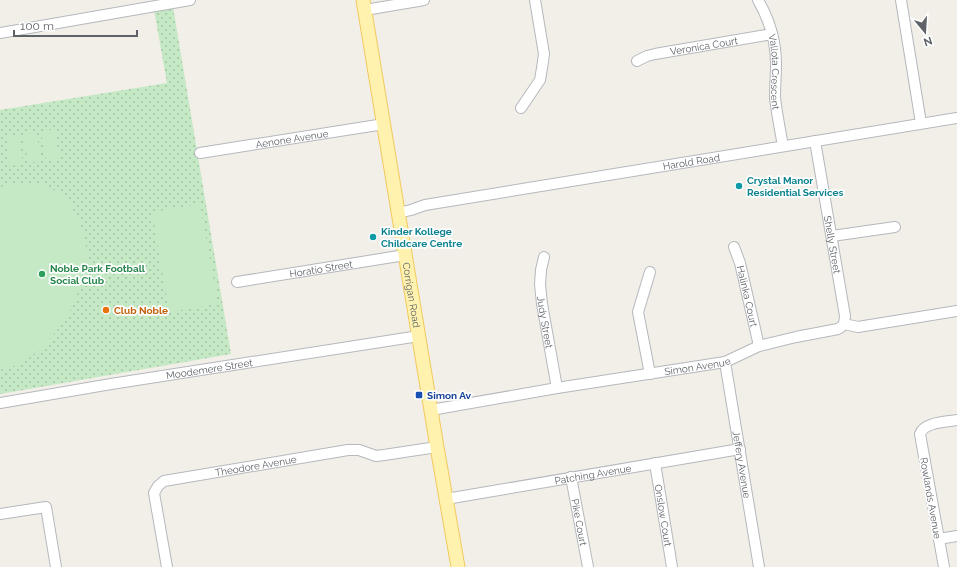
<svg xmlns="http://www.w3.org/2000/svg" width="957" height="567" viewBox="0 0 957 567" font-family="Raleway,sans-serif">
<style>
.grass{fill:url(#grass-dots)}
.pitch{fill:#c5e8c5}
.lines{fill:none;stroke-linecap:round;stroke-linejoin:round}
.minor-casing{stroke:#b5b8bc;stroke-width:12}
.major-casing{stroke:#f2c960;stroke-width:15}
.minor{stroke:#fff;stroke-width:10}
.major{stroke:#fff2af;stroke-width:13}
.culture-dot{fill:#0f9aa8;stroke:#fff;stroke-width:1.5}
.leisure-dot{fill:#2e9e5b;stroke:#fff;stroke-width:1.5}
.food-dot{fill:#e8710a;stroke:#fff;stroke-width:1.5}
.transit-dot{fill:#1a4fb4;stroke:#fff;stroke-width:1.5}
.labels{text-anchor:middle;stroke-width:3.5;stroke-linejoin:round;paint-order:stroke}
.street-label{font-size:10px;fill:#5f6368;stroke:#fff}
.culture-label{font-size:10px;font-weight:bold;fill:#0d838f;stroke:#fff;text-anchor:start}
.leisure-label{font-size:10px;font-weight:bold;fill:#27864d;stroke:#fff;text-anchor:start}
.food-label{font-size:10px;font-weight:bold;fill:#c56008;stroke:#fff;text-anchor:start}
.transit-label{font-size:10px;font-weight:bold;fill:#164399;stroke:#fff;text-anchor:start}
</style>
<defs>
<pattern id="grass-dots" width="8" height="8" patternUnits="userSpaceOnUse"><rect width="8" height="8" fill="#c5e8c5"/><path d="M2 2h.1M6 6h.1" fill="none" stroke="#a3c0a4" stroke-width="1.8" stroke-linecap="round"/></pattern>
</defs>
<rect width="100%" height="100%" fill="#f1efe8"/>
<path class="grass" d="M173 7 231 354 0 394V110L167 83 154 10Z"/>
<path class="pitch" d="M54 129 60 158 46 160 41 132Z
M36 132 42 161 28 163 23 135Z
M19 135 23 164 10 166 6 137Z
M34 183C41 185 49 187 54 190 74 202 83 226 86 247 87 251 88 255 88 259 88 265 85 271 83 277 79 290 74 305 67 316 53 339 28 366 0 370V187L9 184Z
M200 204 218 304 169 312 152 212Z"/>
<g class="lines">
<defs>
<g id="minor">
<path id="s1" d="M758 0C769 19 776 41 776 64 776 75 775 86 775 98 777 114 780 130 783 146"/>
<path d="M901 0 921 123"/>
<path d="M365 10 424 0"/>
<path d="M0 33 190 0"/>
<path id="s2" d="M637 61 647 56 655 54 772 34"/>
<path d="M521 108 540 80 542 68 544 54 535 0"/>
<path id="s3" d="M815 141 845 316 844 324"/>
<path id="s4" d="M200 153 384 124"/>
<path id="s5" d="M398 213 411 210 425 205 957 118"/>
<path d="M832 236 895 227"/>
<path id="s6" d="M734 247 740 263 759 346"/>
<path id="s7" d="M544 257 541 270 540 284 542 304 557 388"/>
<path d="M650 272 638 312 650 374"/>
<path id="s8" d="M237 282 405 255"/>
<path id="s9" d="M725 362 759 567"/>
<path id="s10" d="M0 403 111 384 419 336"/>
<path id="s11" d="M431 410 557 388 725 362 759 346 796 337 838 329 841 327 844 324 858 327 957 311"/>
<path id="s12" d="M655 463 672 567"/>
<path id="s13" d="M571 477 588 567"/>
<path id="s14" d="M446 499 740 449"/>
<path d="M0 514 46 507 56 567"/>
<path d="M939 539 957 536"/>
<path id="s15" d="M167 567 154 493 158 486 164 481 348 450H359L376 456 384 455 437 447"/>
<path d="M944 567 920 434C924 422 946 422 957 420"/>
</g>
<g id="major">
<path id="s16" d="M363 0 437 447 458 567"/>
</g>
</defs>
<use href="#minor" class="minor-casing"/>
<use href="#major" class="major-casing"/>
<use href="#minor" class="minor"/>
<use href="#major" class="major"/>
</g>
<g class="culture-dot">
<circle cx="739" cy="186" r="4"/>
<circle cx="373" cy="237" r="4"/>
</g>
<circle class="leisure-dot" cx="42" cy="274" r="4"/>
<circle class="food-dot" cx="106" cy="310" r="4"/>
<rect class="transit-dot" x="415" y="391" width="8" height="8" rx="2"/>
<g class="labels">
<g class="street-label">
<text dy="4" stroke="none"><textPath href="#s2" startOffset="69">Veronica Court</textPath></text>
<text dy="4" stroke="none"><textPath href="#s1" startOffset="75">Vallota Crescent</textPath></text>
<text dy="4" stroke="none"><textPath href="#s4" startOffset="93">Aenone Avenue</textPath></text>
<text dy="4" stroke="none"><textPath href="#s5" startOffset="298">Harold Road</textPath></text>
<text dy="4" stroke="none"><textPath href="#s3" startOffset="105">Shelly Street</textPath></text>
<text dy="4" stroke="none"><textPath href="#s8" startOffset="85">Horatio Street</textPath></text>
<text dy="4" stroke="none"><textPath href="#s16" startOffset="299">Corrigan Road</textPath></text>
<text dy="4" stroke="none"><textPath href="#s6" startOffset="51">Halinka Court</textPath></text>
<text dy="4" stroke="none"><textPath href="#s7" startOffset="66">Judy Street</textPath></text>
<text dy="4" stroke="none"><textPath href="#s11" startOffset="270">Simon Avenue</textPath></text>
<text dy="4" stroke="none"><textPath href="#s10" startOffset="212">Moodemere Street</textPath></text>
<text dy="4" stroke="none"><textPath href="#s9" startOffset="104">Jeffery Avenue</textPath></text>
<text dy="4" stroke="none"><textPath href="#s15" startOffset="184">Theodore Avenue</textPath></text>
<text dy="4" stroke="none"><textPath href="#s14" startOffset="149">Patching Avenue</textPath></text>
<text transform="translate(931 498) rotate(80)" y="4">Rowlands Avenue</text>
<text dy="4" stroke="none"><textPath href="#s12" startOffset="53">Onslow Court</textPath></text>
<text dy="4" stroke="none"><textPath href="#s13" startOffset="46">Pike Court</textPath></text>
</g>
<g class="culture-label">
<text x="747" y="184">Crystal Manor<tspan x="747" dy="12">Residential Services</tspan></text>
<text x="381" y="235">Kinder Kollege<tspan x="381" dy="12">Childcare Centre</tspan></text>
</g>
<g class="leisure-label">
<text x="50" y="272">Noble Park Football<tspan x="50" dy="12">Social Club</tspan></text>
</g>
<g class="food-label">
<text x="114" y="314">Club Noble</text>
</g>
<g class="transit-label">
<text x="427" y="399">Simon Av</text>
</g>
</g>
<g transform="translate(925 32) rotate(162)" stroke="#ffffff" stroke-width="3" paint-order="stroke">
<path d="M0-3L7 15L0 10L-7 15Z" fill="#5f6368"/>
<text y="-6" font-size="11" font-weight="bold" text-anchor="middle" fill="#5f6368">N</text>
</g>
<path d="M14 30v6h123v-6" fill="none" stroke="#5f6368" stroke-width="2"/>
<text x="20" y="30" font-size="12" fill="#5f6368" stroke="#ffffff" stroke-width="3" paint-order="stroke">100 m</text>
</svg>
